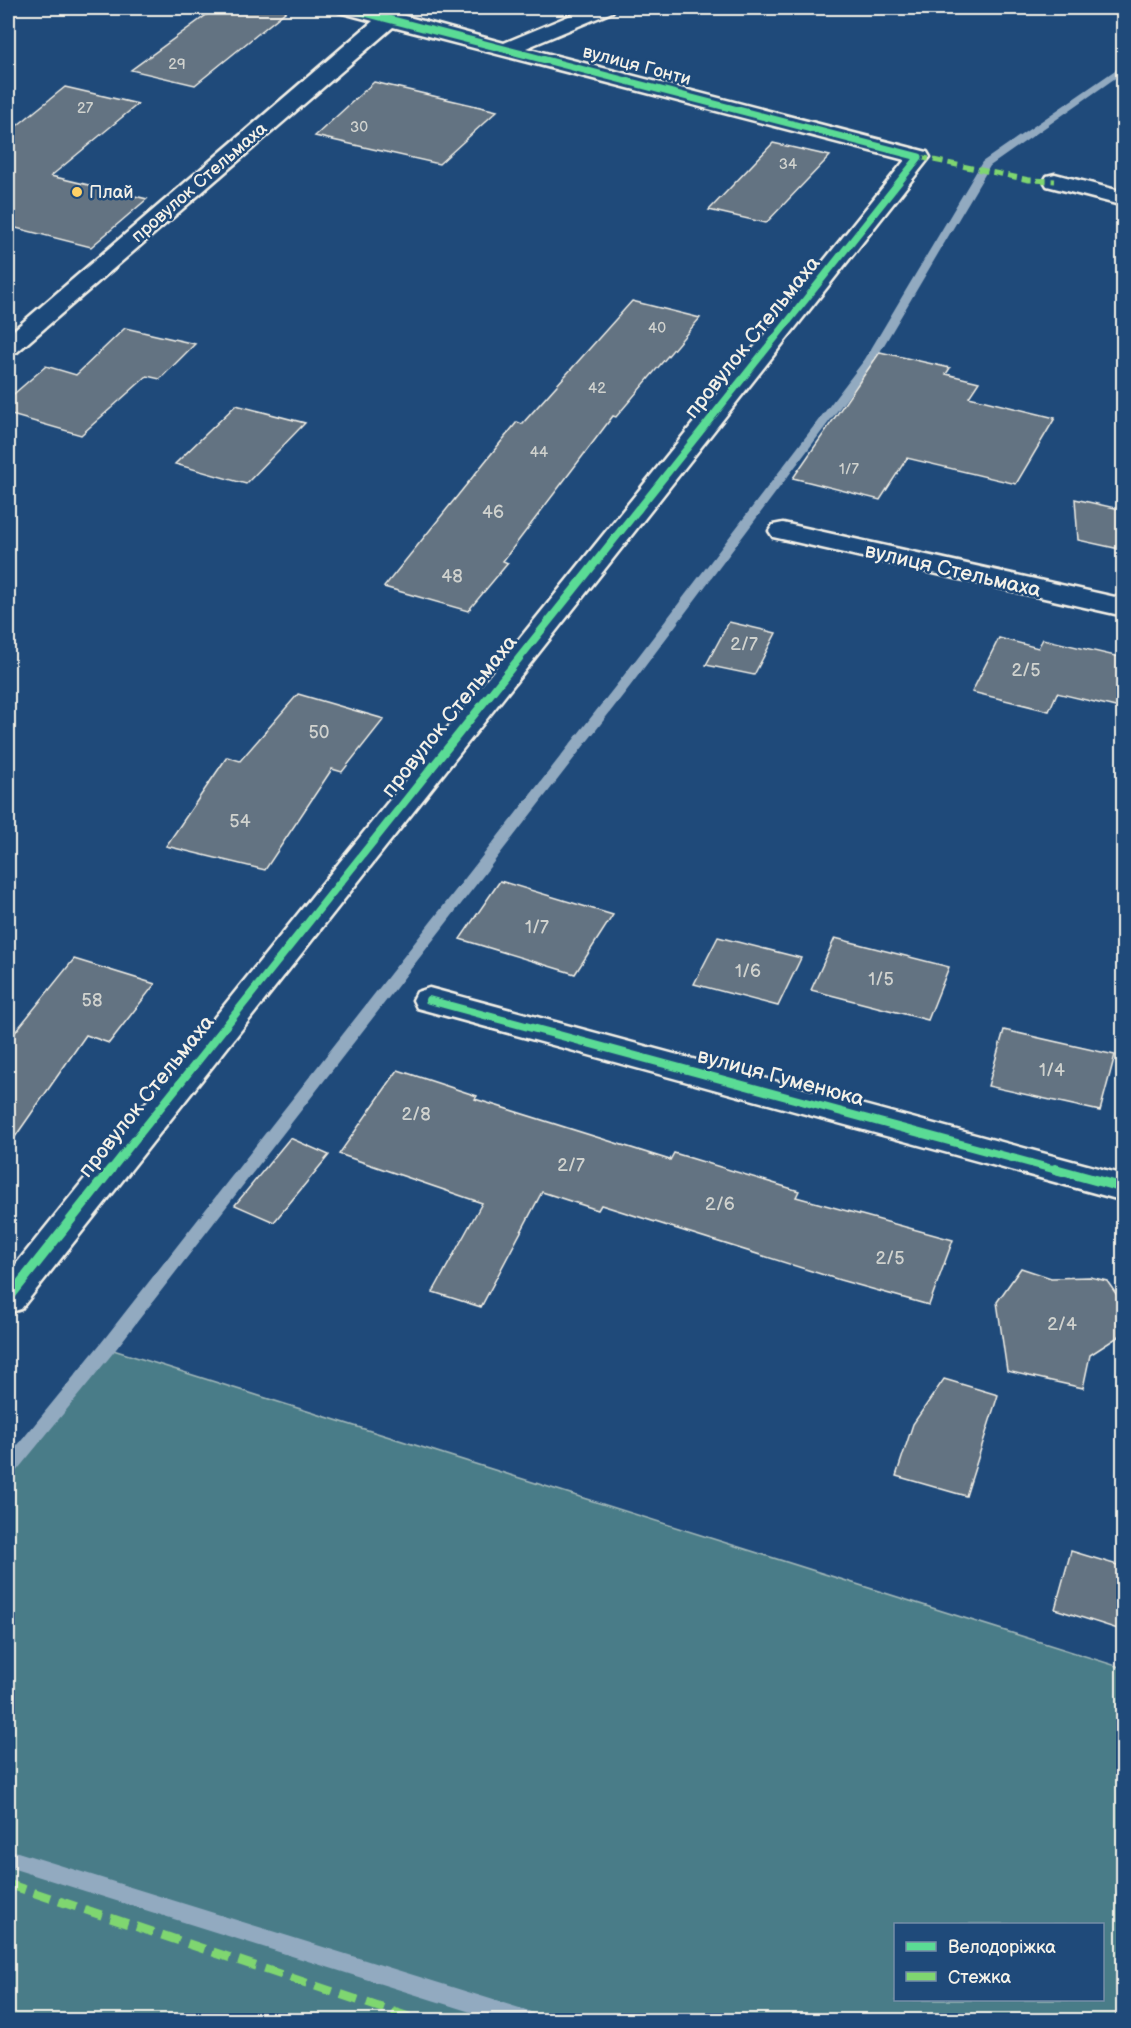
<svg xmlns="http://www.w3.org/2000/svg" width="1131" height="2028" viewBox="0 0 1131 2028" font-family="'Balsamiq Sans',sans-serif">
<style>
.green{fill:#4a7c88;stroke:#9fb6b8;stroke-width:1.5;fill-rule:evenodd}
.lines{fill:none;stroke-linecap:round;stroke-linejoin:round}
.stream{fill:#92aac0;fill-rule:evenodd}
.building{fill:#637382;stroke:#f4f1e8;stroke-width:1.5}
.minor-casing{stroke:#f4f1e8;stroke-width:5}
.minor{fill:#1f4a7a;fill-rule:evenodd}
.quiet-far1{stroke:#7fd670;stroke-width:5;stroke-dasharray:10 5;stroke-linecap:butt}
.quiet{stroke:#7fd670;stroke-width:9;stroke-dasharray:18 9;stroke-linecap:butt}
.cycleway-far2-casing{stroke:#1f4a7a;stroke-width:10}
.cycleway-far1-casing{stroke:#1f4a7a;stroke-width:12}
.cycleway-casing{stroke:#1f4a7a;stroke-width:14}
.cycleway-far2{stroke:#5adb95;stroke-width:7}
.cycleway-far1{stroke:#5adb95;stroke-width:8}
.cycleway{stroke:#5adb95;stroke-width:10}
.poi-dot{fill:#ffd166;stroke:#1f4a7a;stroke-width:2}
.labels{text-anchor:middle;stroke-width:5;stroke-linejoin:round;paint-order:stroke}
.far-number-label{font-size:15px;fill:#d0d2ce}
.far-street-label{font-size:18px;fill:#f4f1e8;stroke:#1f4a7a}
.far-poi-label{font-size:18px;fill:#f4f1e8;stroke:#1f4a7a;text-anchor:start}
.number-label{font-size:18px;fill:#d0d2ce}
.street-label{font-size:21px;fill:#f4f1e8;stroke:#1f4a7a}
</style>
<rect width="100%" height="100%" fill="#1f4a7a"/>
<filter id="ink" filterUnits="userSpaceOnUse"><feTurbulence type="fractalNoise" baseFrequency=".0167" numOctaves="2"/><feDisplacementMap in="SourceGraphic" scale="12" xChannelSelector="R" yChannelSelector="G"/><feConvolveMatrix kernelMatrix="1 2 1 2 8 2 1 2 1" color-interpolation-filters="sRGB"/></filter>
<g filter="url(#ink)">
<path class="green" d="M107 1348 1123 1668V2020H8V1467ZM896 1924H1102V2000H896Z"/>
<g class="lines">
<path class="stream" d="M1124 64V72L990 166 874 362 631 685 113 1353 14 1474 8 1476V1457L101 1343 621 679 865 359 982 162Z
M8 1849 526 2010 533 2013 536 2020H496L8 1867Z"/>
</g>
<path class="building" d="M216 8H290L195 85 131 70Z
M374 82 497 111 439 164 315 136Z
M65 87 138 104 51 176 147 199 91 247 8 226V133Z
M773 143 830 156 766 223 709 210Z
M632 301 700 318 616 417 613 416 503 561 508 563 468 611 384 587 517 422 522 424Z
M125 328 195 344 160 379 147 376 81 435 8 414V399L46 366 76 375Z
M880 352 950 368 946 374 979 382 969 397 1055 418 1016 484 907 458 880 500 793 478Z
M236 405 305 423 246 484 175 464Z
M1075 499 1124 510V550L1078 540Z
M729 622 776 633 754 675 706 665Z
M999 638 1038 648 1043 639 1124 658V709L1057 693 1049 711 972 692Z
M298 694 384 719 342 772 332 769 265 870 166 846 227 757 240 761Z
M500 881 613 915 575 974 460 939Z
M718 937 801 958 778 1006 694 984Z
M835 938 949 967 928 1020 811 990Z
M74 959 155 984 109 1043 86 1035 8 1147V1041Z
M1004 1030 1115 1055 1100 1111 988 1086Z
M398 1070 477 1096 475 1099 670 1160 674 1153 799 1191 796 1197 953 1240 929 1305 840 1280 601 1205 598 1210 542 1192 481 1307 433 1292 482 1203 339 1154Z
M290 1138 329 1155 274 1222 235 1205Z
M1021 1268 1051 1278 1090 1277 1107 1281 1124 1305V1333L1090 1355 1083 1388 1007 1371 997 1302Z
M944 1379 998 1395 966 1496 896 1476 913 1424Z
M1071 1551 1124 1567V1631L1055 1609Z"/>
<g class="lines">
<defs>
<path id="minor" d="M336 8H368L390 12 504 43 588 8H615L612 12 526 48 927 152 930 157 21 1309 8 1313V1274L905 160 393 27 17 352 8 354V335L373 21 339 12Z
M1055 174 1124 192V206L1047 186 1044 181 1047 176Z
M783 523 1124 599V616L773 537 769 531 773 525Z
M429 988 1124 1175V1201L417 1008 413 1000 417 992Z"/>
</defs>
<use href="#minor" class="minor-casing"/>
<use href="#minor" class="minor"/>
<path class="quiet-far1" d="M919 157 1029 180 1055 181"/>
<path class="quiet" d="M8 1884 418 2020"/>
<defs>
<path id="cycleway-far2" d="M346 8 919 157 638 510"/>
<path id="cycleway-far1" d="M429 1000 1060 1171
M110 1171 639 508"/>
<path id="cycleway" d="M1055 1169 1124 1188
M8 1299 111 1169"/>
</defs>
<use href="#cycleway-far2" class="cycleway-far2-casing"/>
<use href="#cycleway-far1" class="cycleway-far1-casing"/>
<use href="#cycleway" class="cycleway-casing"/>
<use href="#cycleway-far2" class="cycleway-far2"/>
<use href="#cycleway-far1" class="cycleway-far1"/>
<use href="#cycleway" class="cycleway"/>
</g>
</g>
<circle class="poi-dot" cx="77" cy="192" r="6"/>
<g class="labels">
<g class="far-number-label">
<text x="177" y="69">29</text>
<text x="85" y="113">27</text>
<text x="359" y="132">30</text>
<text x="788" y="169">34</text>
<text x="657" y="333">40</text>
<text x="597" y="393">42</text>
<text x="539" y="457">44</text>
<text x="849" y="474">1/7</text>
</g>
<g class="far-street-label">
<text transform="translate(637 65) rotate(15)" y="6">вулиця Гонти</text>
<text transform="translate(199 182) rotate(-41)" y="6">провулок Стельмаха</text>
</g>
<g class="far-poi-label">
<text x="89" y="198">Плай</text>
</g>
<g class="number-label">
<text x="493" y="518">46</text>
<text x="452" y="582">48</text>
<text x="744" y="650">2/7</text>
<text x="1026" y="676">2/5</text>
<text x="319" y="738">50</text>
<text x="240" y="827">54</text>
<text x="537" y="933">1/7</text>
<text x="748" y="977">1/6</text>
<text x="881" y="985">1/5</text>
<text x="92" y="1006">58</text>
<text x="1052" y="1076">1/4</text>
<text x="416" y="1120">2/8</text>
<text x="571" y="1171">2/7</text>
<text x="720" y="1210">2/6</text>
<text x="890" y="1264">2/5</text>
<text x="1062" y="1330">2/4</text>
</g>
<g class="street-label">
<text transform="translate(752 337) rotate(-51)" y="7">провулок Стельмаха</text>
<text transform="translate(953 570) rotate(13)" y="7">вулиця Стельмаха</text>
<text transform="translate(449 716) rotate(-51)" y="7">провулок Стельмаха</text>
<text transform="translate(781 1077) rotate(15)" y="7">вулиця Гуменюка</text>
<text transform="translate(146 1096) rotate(-51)" y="7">провулок Стельмаха</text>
</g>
</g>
<rect width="1131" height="2028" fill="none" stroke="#1f4a7a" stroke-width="30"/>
<rect x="15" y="15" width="1101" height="1998" fill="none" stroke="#f4f1e8" stroke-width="2" filter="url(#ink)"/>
<rect x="894" y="1923" width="210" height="78" fill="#1f4a7a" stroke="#748da6" stroke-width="1.5"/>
<rect x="906" y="1942" width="30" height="9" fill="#5adb95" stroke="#748da6" stroke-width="1.5"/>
<text x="948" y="1953" font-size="18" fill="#f4f1e8">Велодоріжка</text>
<rect x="906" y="1972" width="30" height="9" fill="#7fd670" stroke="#748da6" stroke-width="1.5"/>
<text x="948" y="1983" font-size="18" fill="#f4f1e8">Стежка</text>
</svg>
